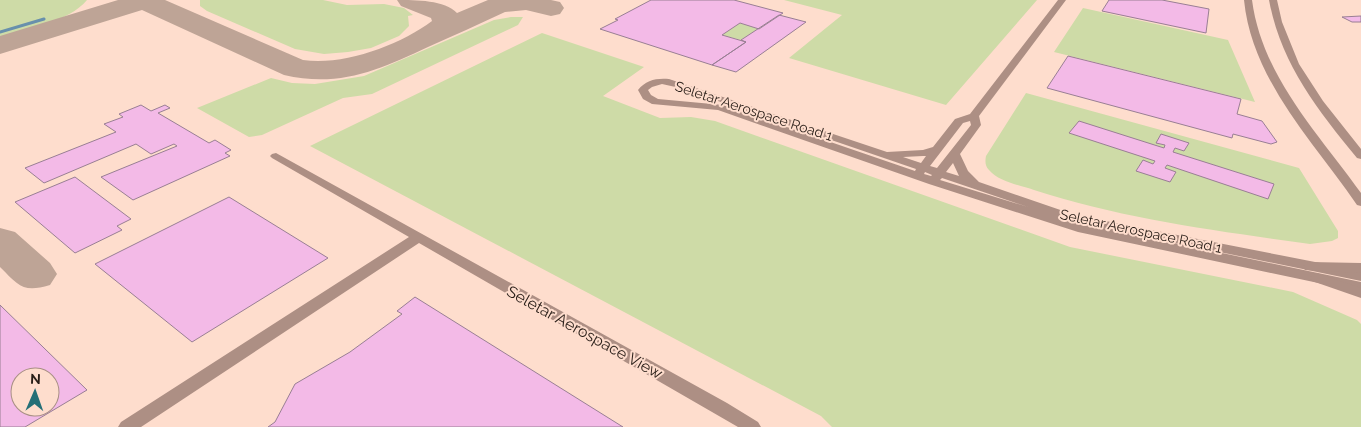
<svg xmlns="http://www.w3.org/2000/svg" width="1361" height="427" viewBox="0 0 1361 427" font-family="Raleway,sans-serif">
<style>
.green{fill:#cedba7}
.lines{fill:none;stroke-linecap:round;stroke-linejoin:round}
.stream{stroke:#6890ac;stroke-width:3}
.taxiway{fill:#bea496;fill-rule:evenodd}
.building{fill:#f3bae7;stroke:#997f94;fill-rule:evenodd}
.minor{fill:#ad8f84;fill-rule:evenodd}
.tertiary{fill:#ad8f84;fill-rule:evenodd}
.labels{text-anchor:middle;stroke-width:4;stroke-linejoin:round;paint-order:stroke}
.street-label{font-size:14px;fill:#281d17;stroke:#feddcd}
.near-street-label{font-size:16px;fill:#281d17;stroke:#feddcd}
</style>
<rect width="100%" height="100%" fill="#feddcd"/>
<path class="green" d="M0 0H87C69 22 26 29 0 37Z
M200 0H323L347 5 384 4 404 8 413 15 408 16 409 26 399 36 371 48 348 52 324 54 295 49 207 11 200 6Z
M784 0H1037L946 105 789 58 842 15Z
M1083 8 1228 40 1255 102 1054 52Z
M511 17H523L518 25 372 94 343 98 262 135 249 137 197 108 271 78 292 83 315 84 364 76 494 20Z
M740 23 759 29 741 40 722 35Z
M542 33 644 67 603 96 660 118 691 117 715 121 1070 247 1293 292 1357 320 1361 324V427H832L821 416 310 146Z
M1026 93 1299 168 1338 231V238L1332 241 1310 244C1218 231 1123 219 1034 190 1020 185 999 182 989 170 985 166 985 161 986 156Z"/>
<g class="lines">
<path class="stream" d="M0 32 44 19"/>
<path class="taxiway" d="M118 0H165L303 60C344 66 400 45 432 21L431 18 401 6 397 0C416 0 445 0 457 13L488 0H551L560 2 564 8 560 14 551 16 526 10 505 12C479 24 453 36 428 47 379 70 339 88 284 75L142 10 0 54V36Z
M0 228 15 232 50 263 57 274 50 285C23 293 19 286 0 267Z"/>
</g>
<path class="building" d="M651 0H734L783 13 759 29 740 23 722 35 746 42 712 65 600 29 618 20 615 19Z
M1109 0H1162L1209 9 1206 33 1102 11Z
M779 15 806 22 736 72 712 65 746 42 741 40Z
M1361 16V22H1352L1342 17Z
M1068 56 1241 99 1237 114 1262 121 1277 142 1271 144 1233 134 1232 138 1047 88Z
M141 105 151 111 165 105 170 108 158 113 209 143 215 140 231 150 225 153 230 156 133 200 101 177 177 146 174 144 151 154 136 144 44 183 25 168 116 132 104 124 123 117 119 114Z
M1079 121 1164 148 1165 145 1156 143 1161 134 1189 143 1184 151 1175 148 1173 152 1274 184 1268 199 1167 165 1165 168 1176 172 1170 182 1136 171 1143 160 1153 164 1155 161 1069 133Z
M75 177 131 219 117 226 122 230 75 253 15 202Z
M229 197 328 258 192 342 95 264Z
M415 297 623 427H268L275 422 295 384 350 352 402 314 397 311Z
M0 305 87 390 25 427H0ZM20 377H50V407H20Z"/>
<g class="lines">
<path class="minor" d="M1058 0H1066L979 116 981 125 960 154 968 171 979 182 1075 215 1361 271V281L1078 223 1361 282V292L1078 232 929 184 718 110 652 104 643 99 638 90C646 80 656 78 669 79L887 152 923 150 933 147 955 119 970 114ZM662 84 680 88 916 169 915 171 723 105 658 99 651 95 648 90 652 87ZM970 121 971 125 937 168 930 166 963 123ZM923 156H926L921 163 903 157ZM953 163 959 176 946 172ZM925 172 932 175 931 176 924 174ZM942 178 1028 207 940 180Z
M276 153 727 403 758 422 761 427H738L419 243 141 427H118L121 422 409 237 272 158 270 156 272 154Z"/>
<path class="tertiary" d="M1244 0H1252C1262 76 1318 133 1361 193V206L1357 205C1313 141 1252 80 1244 0Z
M1269 0H1277L1282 22 1299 64 1323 101 1361 149V159L1357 158C1317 109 1281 64 1269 0Z
M1310 262 1361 263V273L1305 270 1303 267 1305 264Z
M1317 273 1361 288V298L1312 281 1310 278 1312 275Z"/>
</g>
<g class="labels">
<g class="street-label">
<text transform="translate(754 111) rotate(18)" y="5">Seletar Aerospace Road 1</text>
<text transform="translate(1141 231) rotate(12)" y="5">Seletar Aerospace Road 1</text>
</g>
<g class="near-street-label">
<text transform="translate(585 332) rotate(29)" y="6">Seletar Aerospace View</text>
</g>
</g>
<g transform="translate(35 392) rotate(2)"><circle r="24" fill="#feddcd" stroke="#a89084"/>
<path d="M0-4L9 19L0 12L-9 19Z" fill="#256f77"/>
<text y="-8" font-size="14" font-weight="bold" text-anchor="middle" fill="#281d17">N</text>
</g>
</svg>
